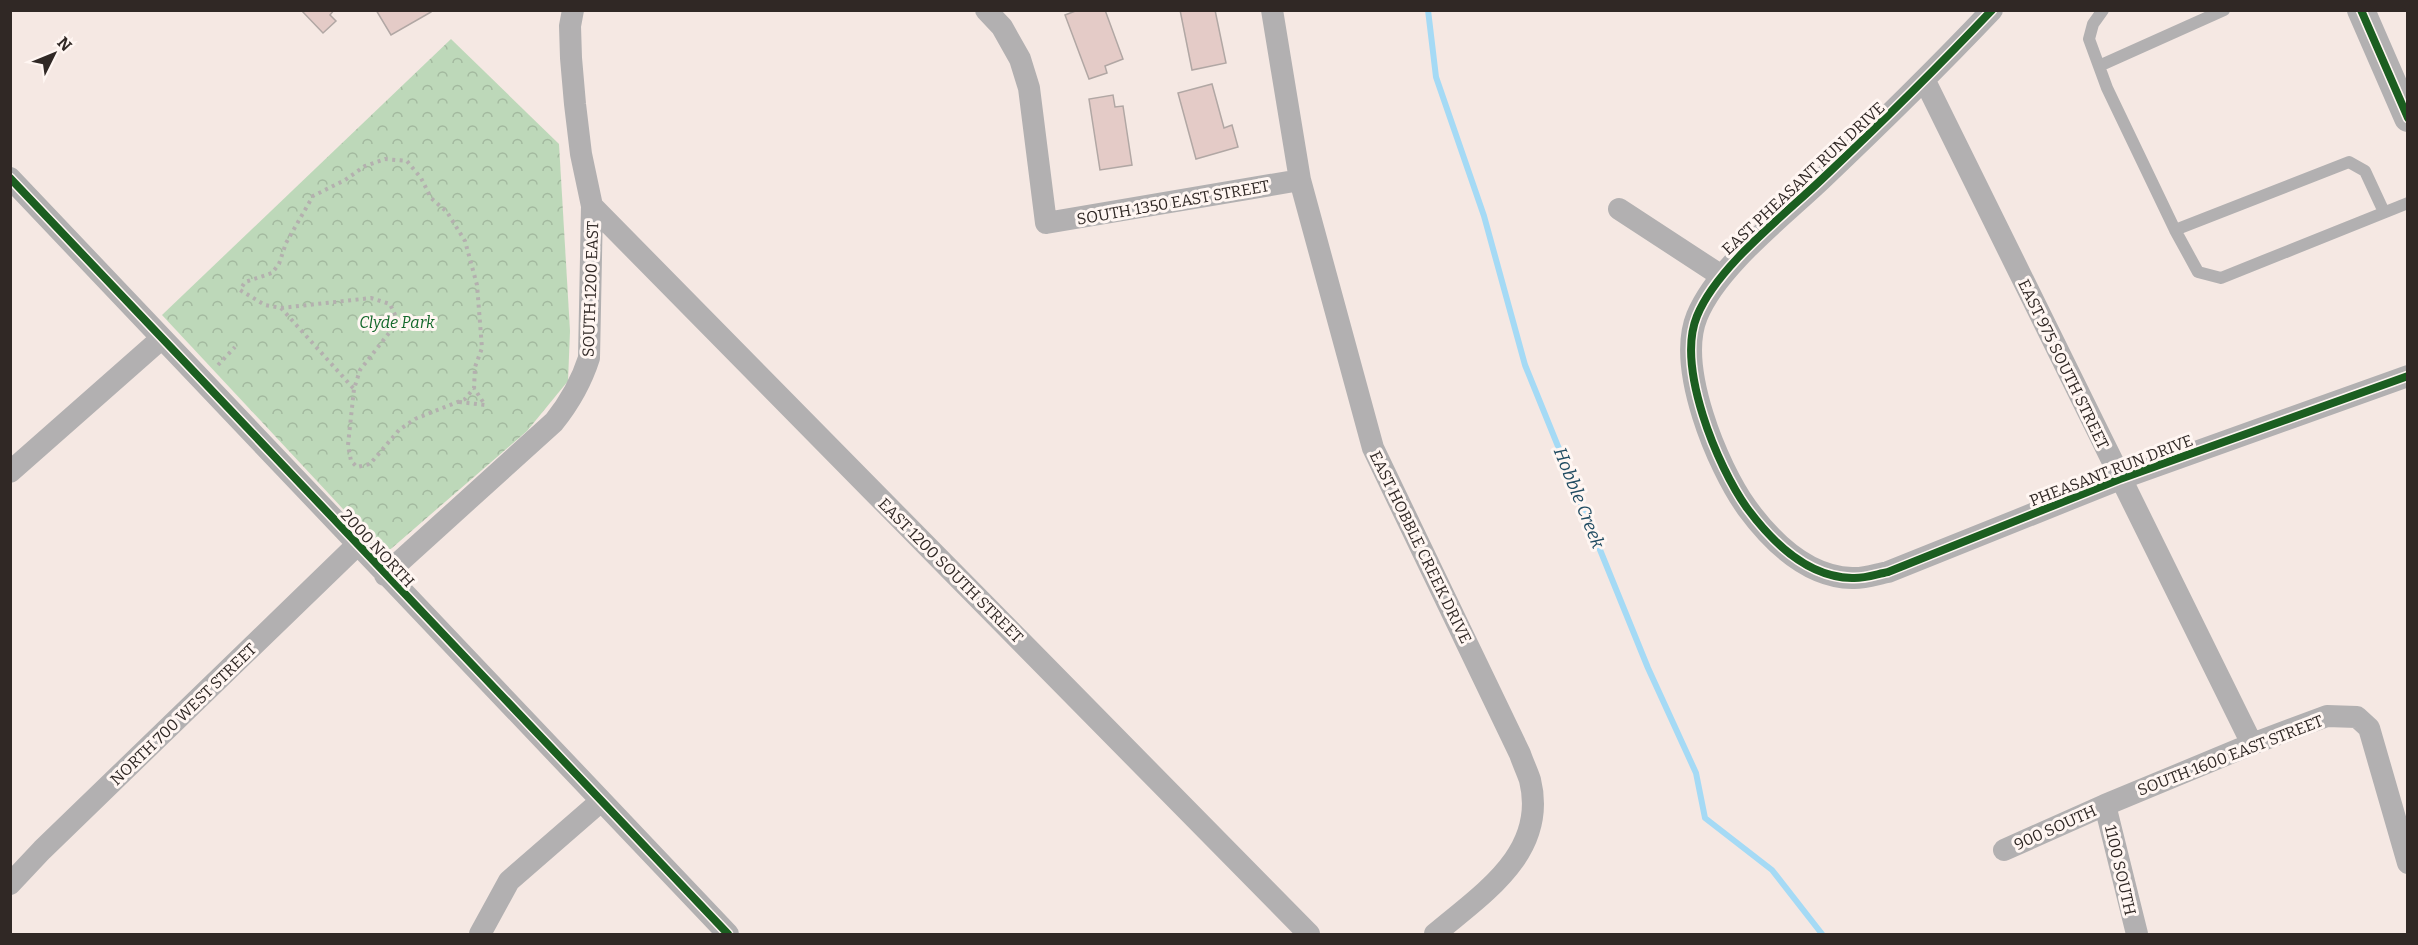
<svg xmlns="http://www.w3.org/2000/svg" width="2418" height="945" viewBox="0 0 2418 945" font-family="Bitter,serif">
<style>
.park{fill:url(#park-crowns)}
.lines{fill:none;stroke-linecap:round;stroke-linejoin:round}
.stream{stroke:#a5daf5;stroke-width:6}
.building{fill:#e4cbc7;stroke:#b1a7a4;stroke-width:1.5}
.path{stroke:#b4b0af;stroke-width:4;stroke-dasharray:3 4.5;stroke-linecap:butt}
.service{stroke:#b2b0b1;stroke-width:12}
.minor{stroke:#b2b0b1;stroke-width:22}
.tertiary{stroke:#b2b0b1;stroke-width:28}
.cycleway-casing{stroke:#fff6f2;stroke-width:11}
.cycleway{stroke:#1b5e20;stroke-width:8}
.labels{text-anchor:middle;stroke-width:6;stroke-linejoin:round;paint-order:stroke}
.street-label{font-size:16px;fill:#302825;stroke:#fff6f2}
.park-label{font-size:16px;font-style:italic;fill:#13682a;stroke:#fff6f2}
.water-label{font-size:18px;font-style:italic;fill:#204c62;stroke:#fff6f2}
</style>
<defs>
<pattern id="park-crowns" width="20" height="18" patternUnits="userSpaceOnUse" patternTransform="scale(1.5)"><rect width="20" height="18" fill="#bdd8b9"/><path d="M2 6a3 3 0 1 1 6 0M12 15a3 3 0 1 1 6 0" fill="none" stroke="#a3b99f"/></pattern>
</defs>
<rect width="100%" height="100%" fill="#f5e8e3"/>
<path class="park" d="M451 39 559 144 570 331 568 381 527 431 385 554 162 315Z"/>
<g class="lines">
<path class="stream" d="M1428 10 1436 77 1484 216 1525 365 1648 668 1696 773 1705 818 1772 870 1822 934"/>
</g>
<path class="building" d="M301 10H334L330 15 336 21 323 33Z
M376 10H431V12L391 35Z
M1078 10H1105L1123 59 1105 66 1107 73 1089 79 1065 15Z
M1180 10H1215L1226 63 1192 70Z
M1212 84 1224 128 1232 125 1238 147 1196 159 1178 93Z
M1113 95 1115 107 1123 106 1132 165 1100 170 1089 99Z"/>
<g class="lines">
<path class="path" d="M281 308 371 298 390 304 396 317 389 333 360 370 354 389 348 445 351 461 357 467 370 464 399 430 415 419 465 399 474 388 475 367 482 348 477 285 465 241 447 212 431 198 421 178 407 161 385 159 365 166 345 180 313 196 286 243 279 264 272 273 245 282 240 290 265 305 281 308 354 389
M218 365 235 347
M459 402 485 405 474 388"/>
<path class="service" d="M2103 10 2093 24 2089 39 2107 88 2175 230 2198 272 2221 278 2408 203
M2099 66 2224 10
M2175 230 2349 162 2365 171 2384 212"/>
<path class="minor" d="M986 10 1002 27 1020 59 1029 88 1046 223 1300 180
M1272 10 1300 180 1373 448 1520 754C1523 763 1527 771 1530 780 1548 853 1482 894 1435 934
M1992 10C1936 69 1879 125 1821 180 1782 217 1717 267 1697 316 1676 367 1717 466 1747 508 1772 542 1808 577 1852 578 1864 579 1877 574 1888 572L2120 479 2408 376
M1925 81 2252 744
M10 178 728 934
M592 206 1309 934
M1619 209 1720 275
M10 472 162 338
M385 575 554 422C570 402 581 383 589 358L592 206 581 154 575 104 571 58 570 26 573 10
M2105 805 2137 934
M2004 850 2105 805 2252 744 2327 716 2357 717 2369 728 2408 863
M10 884 42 850 357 545
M480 934 509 881 601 801"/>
<path class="tertiary" d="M2361 10 2408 118"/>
<defs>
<path id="cycleway" d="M1992 10C1936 69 1879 125 1821 180 1782 217 1717 267 1697 316 1676 367 1717 466 1747 508 1772 542 1808 577 1852 578 1864 579 1877 574 1888 572L2120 479 2408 376
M2361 10 2408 118
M10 178 728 934"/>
</defs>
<use href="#cycleway" class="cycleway-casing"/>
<use href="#cycleway" class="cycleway"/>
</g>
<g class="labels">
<g class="street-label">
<text transform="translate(1803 178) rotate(-43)" y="6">EAST PHEASANT RUN DRIVE</text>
<text transform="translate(1173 202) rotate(-10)" y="6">SOUTH 1350 EAST STREET</text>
<text transform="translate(590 289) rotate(-88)" y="6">SOUTH 1200 EAST</text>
<text transform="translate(2064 364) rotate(64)" y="6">EAST 975 SOUTH STREET</text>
<text transform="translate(2111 470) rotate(-21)" y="6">PHEASANT RUN DRIVE</text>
<text transform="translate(1421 547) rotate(64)" y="6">EAST HOBBLE CREEK DRIVE</text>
<text transform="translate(378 548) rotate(47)" y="6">2000 NORTH</text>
<text transform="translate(951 570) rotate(45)" y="6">EAST 1200 SOUTH STREET</text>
<text transform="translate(183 714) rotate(-44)" y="6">NORTH 700 WEST STREET</text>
<text transform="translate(2230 755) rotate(-21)" y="6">SOUTH 1600 EAST STREET</text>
<text transform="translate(2055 827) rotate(-24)" y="6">900 SOUTH</text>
<text transform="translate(2121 870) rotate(77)" y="6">1100 SOUTH</text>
</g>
<g class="park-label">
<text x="397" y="328">Clyde Park</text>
</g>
<g class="water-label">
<text transform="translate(1579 498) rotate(68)" y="6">Hobble Creek</text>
</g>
</g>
<rect width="2418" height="945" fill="none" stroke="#302825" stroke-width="24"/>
<g transform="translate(54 54) rotate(47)" stroke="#fff6f2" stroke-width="4.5" paint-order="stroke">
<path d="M0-4.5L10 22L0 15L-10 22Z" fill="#302825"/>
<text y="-9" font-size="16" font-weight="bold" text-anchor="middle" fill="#302825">N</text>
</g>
</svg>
